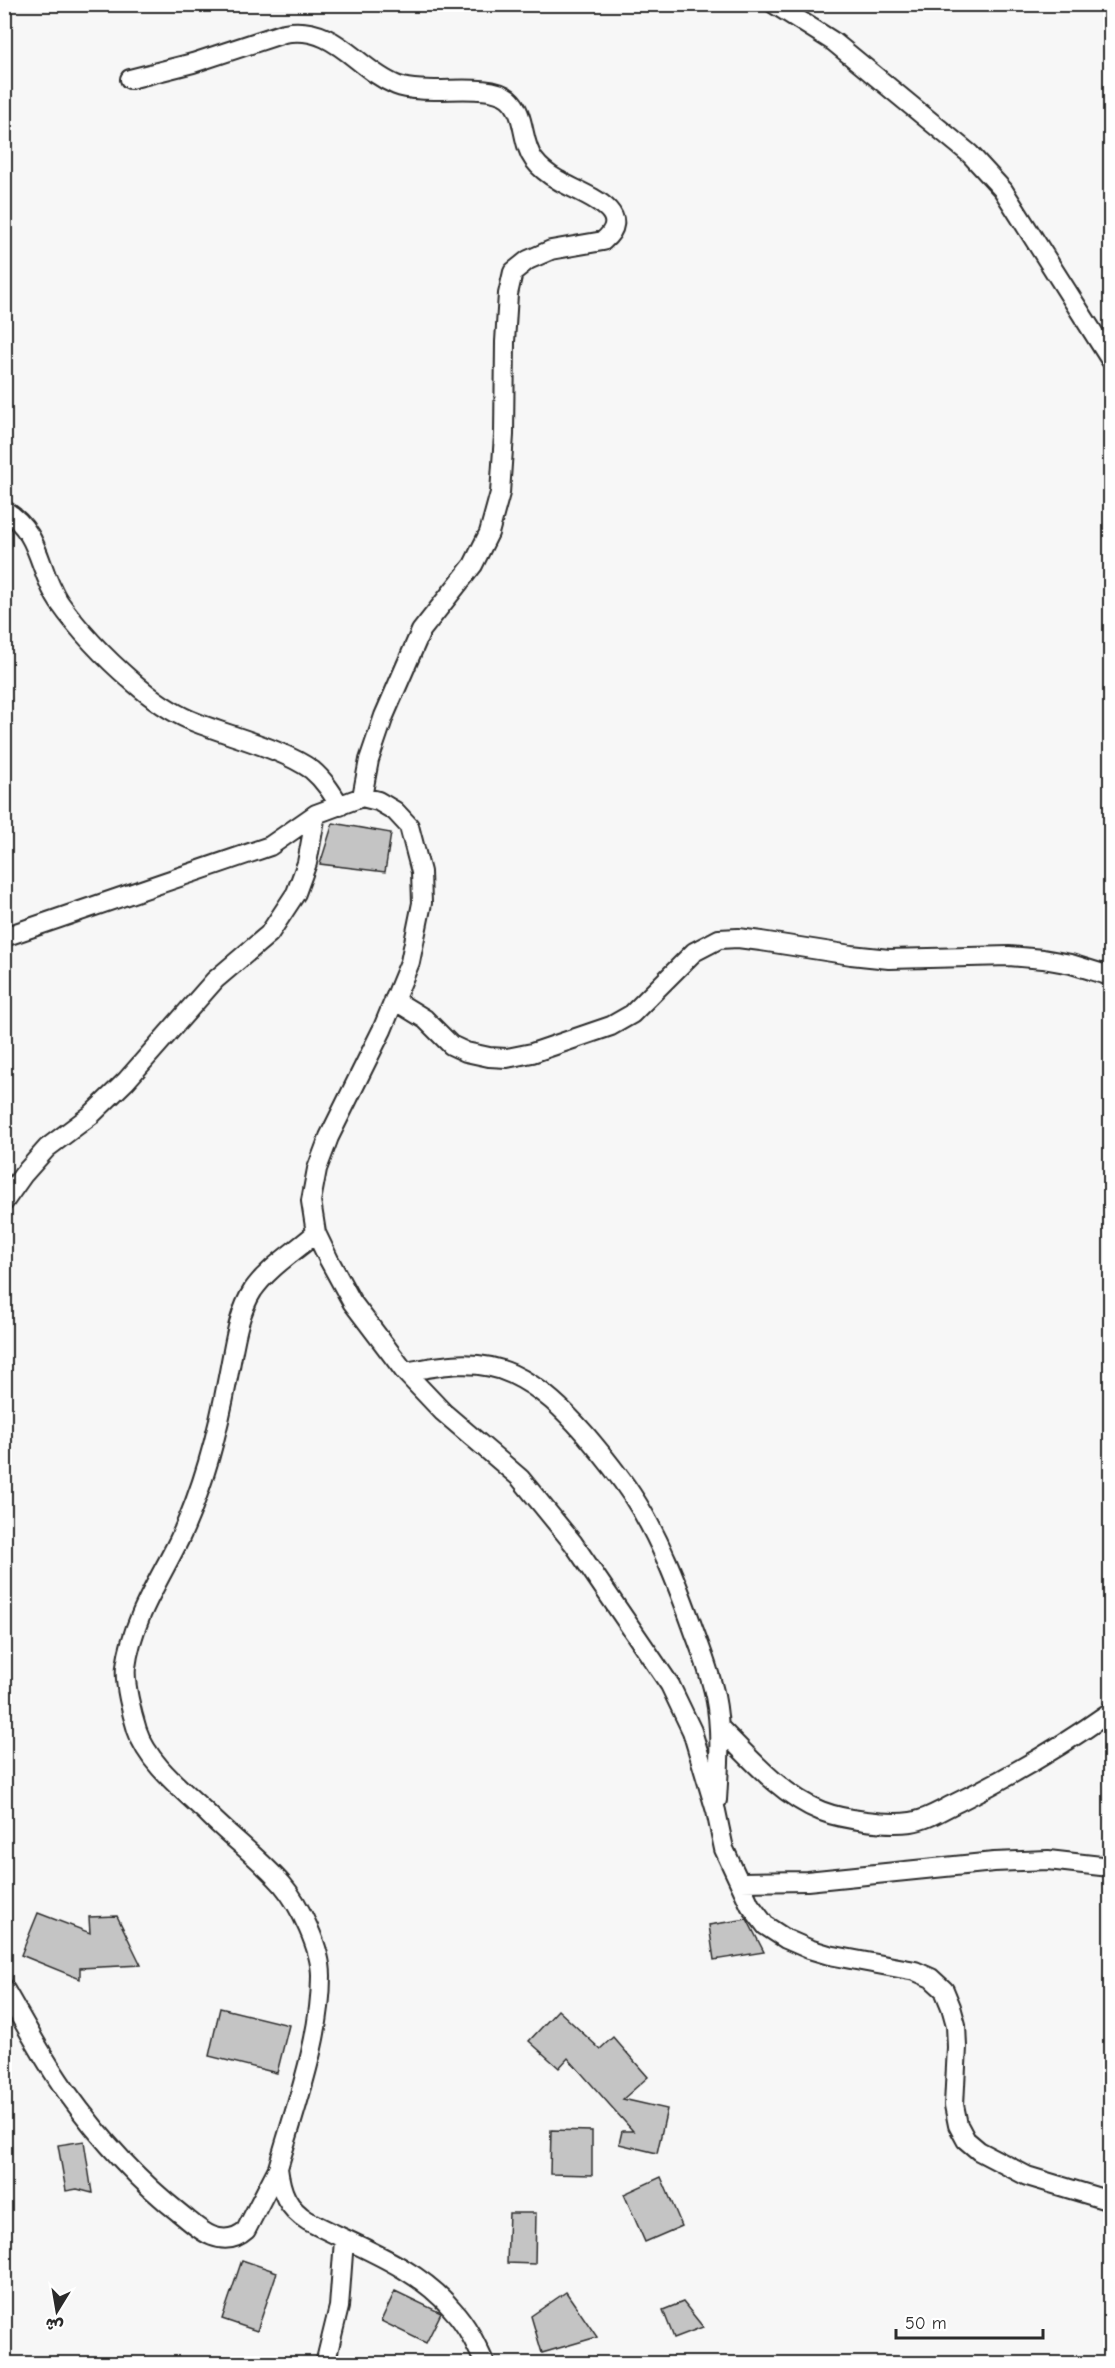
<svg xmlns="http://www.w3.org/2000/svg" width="1115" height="2368" viewBox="0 0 1115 2368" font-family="'Comic Neue','Playpen Sans Arabic',sans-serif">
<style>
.building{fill:#c4c4c4;stroke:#2b2b2b;stroke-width:1.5}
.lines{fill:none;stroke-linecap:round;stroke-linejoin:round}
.street-casing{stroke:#2b2b2b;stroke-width:22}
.street{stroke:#fff;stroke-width:18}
</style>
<rect width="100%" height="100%" fill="#f7f7f7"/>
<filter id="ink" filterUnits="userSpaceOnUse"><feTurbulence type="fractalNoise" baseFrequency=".0167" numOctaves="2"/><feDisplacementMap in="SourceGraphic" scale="12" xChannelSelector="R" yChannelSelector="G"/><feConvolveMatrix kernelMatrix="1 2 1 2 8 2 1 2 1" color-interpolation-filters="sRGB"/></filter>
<g filter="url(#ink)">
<path class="building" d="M333 823 391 833 385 872 320 864Z
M38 1913 90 1933 89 1917 117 1916 141 1965 80 1968V1979L21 1955Z
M747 1919 764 1952 714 1960 709 1925Z
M220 2008 289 2025 277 2073 209 2056Z
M558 2010 600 2049 613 2037 648 2077 623 2099 667 2109 657 2153 619 2144 622 2131H633L568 2058 559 2068 529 2041Z
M551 2130 592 2131V2175L550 2174Z
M84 2141 92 2193 77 2189 66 2191 58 2145Z
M661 2177 682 2226 645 2242 624 2194Z
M509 2213H536L535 2264 507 2263Z
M242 2260 277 2272 257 2331 222 2319Z
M395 2291 441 2313 426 2343 381 2321Z
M566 2292 597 2337 542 2353 531 2316Z
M683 2302 703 2327 674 2338 663 2310Z"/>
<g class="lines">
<defs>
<path id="street" d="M774 4 834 42 970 154 1003 190 1110 359
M130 79 193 63 284 33C335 24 355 68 396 85 426 97 487 81 508 98 527 114 520 141 534 160 540 168 549 175 558 180 576 192 640 210 603 241L551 250 528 260 513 272 508 294 505 342 504 435 500 493 489 533 473 565 421 631 384 716 369 760 362 797
M4 510C42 533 37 569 59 602 80 632 105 658 133 682 150 697 169 711 190 720 225 735 282 748 312 770 324 780 332 793 340 806
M4 937 270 846 316 814 362 797 378 801 395 811 409 826 421 872 422 903 410 962 382 1030 329 1137 317 1169 311 1201 316 1233 329 1260 352 1302 405 1372 443 1412 520 1478 573 1543 670 1685 692 1731 716 1811 724 1849 750 1905 766 1926 786 1939 809 1949 829 1955 915 1971 931 1978 944 1990 951 2007 956 2025 957 2047 954 2105 958 2125 966 2140 979 2151 1027 2176 1110 2201
M394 1000 425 1019 451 1045 466 1052 489 1057 507 1058 532 1053 611 1026 632 1014 694 952 719 939 738 938 761 941 851 955 889 959 1009 956 1043 959 1071 964 1110 976
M4 1202 23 1175 47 1148 91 1115 126 1081 215 980 269 934 296 893 307 863 316 814
M316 1233C296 1251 269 1267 253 1290 237 1315 234 1348 228 1377 218 1432 203 1489 179 1540 159 1581 132 1620 126 1667 124 1683 132 1714 137 1730 148 1764 184 1791 209 1815 232 1838 260 1859 282 1884 300 1905 321 1949 321 1976 321 2039 295 2108 278 2168 281 2192 287 2208 308 2221 356 2246 416 2266 452 2309 467 2325 476 2344 485 2364
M405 1372C441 1365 478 1358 512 1374 542 1388 564 1410 585 1434 602 1454 618 1474 632 1495 659 1536 678 1586 694 1631 702 1652 710 1674 715 1696 722 1730 719 1766 717 1800
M719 1727C749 1757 781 1795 821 1811 844 1820 887 1825 911 1822 927 1820 943 1809 958 1802 1011 1776 1062 1746 1110 1712
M741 1882 807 1881 994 1862 1048 1860 1110 1867
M4 1988C24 2022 43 2059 66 2091 99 2137 137 2180 182 2215 191 2222 201 2232 212 2236 225 2241 236 2239 246 2230L278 2168
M325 2364 339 2307 344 2240"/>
</defs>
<use href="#street" class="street-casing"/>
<use href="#street" class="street"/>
</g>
</g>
<rect width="1115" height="2368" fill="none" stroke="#fff" stroke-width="24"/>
<rect x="12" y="12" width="1091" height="2344" fill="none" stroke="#2b2b2b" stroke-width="2" filter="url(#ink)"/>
<g transform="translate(57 2311) rotate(191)" stroke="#ffffff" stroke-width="4.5" paint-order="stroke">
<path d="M0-4.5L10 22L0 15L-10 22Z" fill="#2b2b2b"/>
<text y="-9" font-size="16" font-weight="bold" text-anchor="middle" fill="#2b2b2b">ش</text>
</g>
<path d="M896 2329v9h147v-9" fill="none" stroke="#2b2b2b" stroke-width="3"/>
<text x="905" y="2329" font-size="18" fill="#2b2b2b" stroke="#ffffff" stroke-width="4.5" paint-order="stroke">50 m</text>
</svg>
